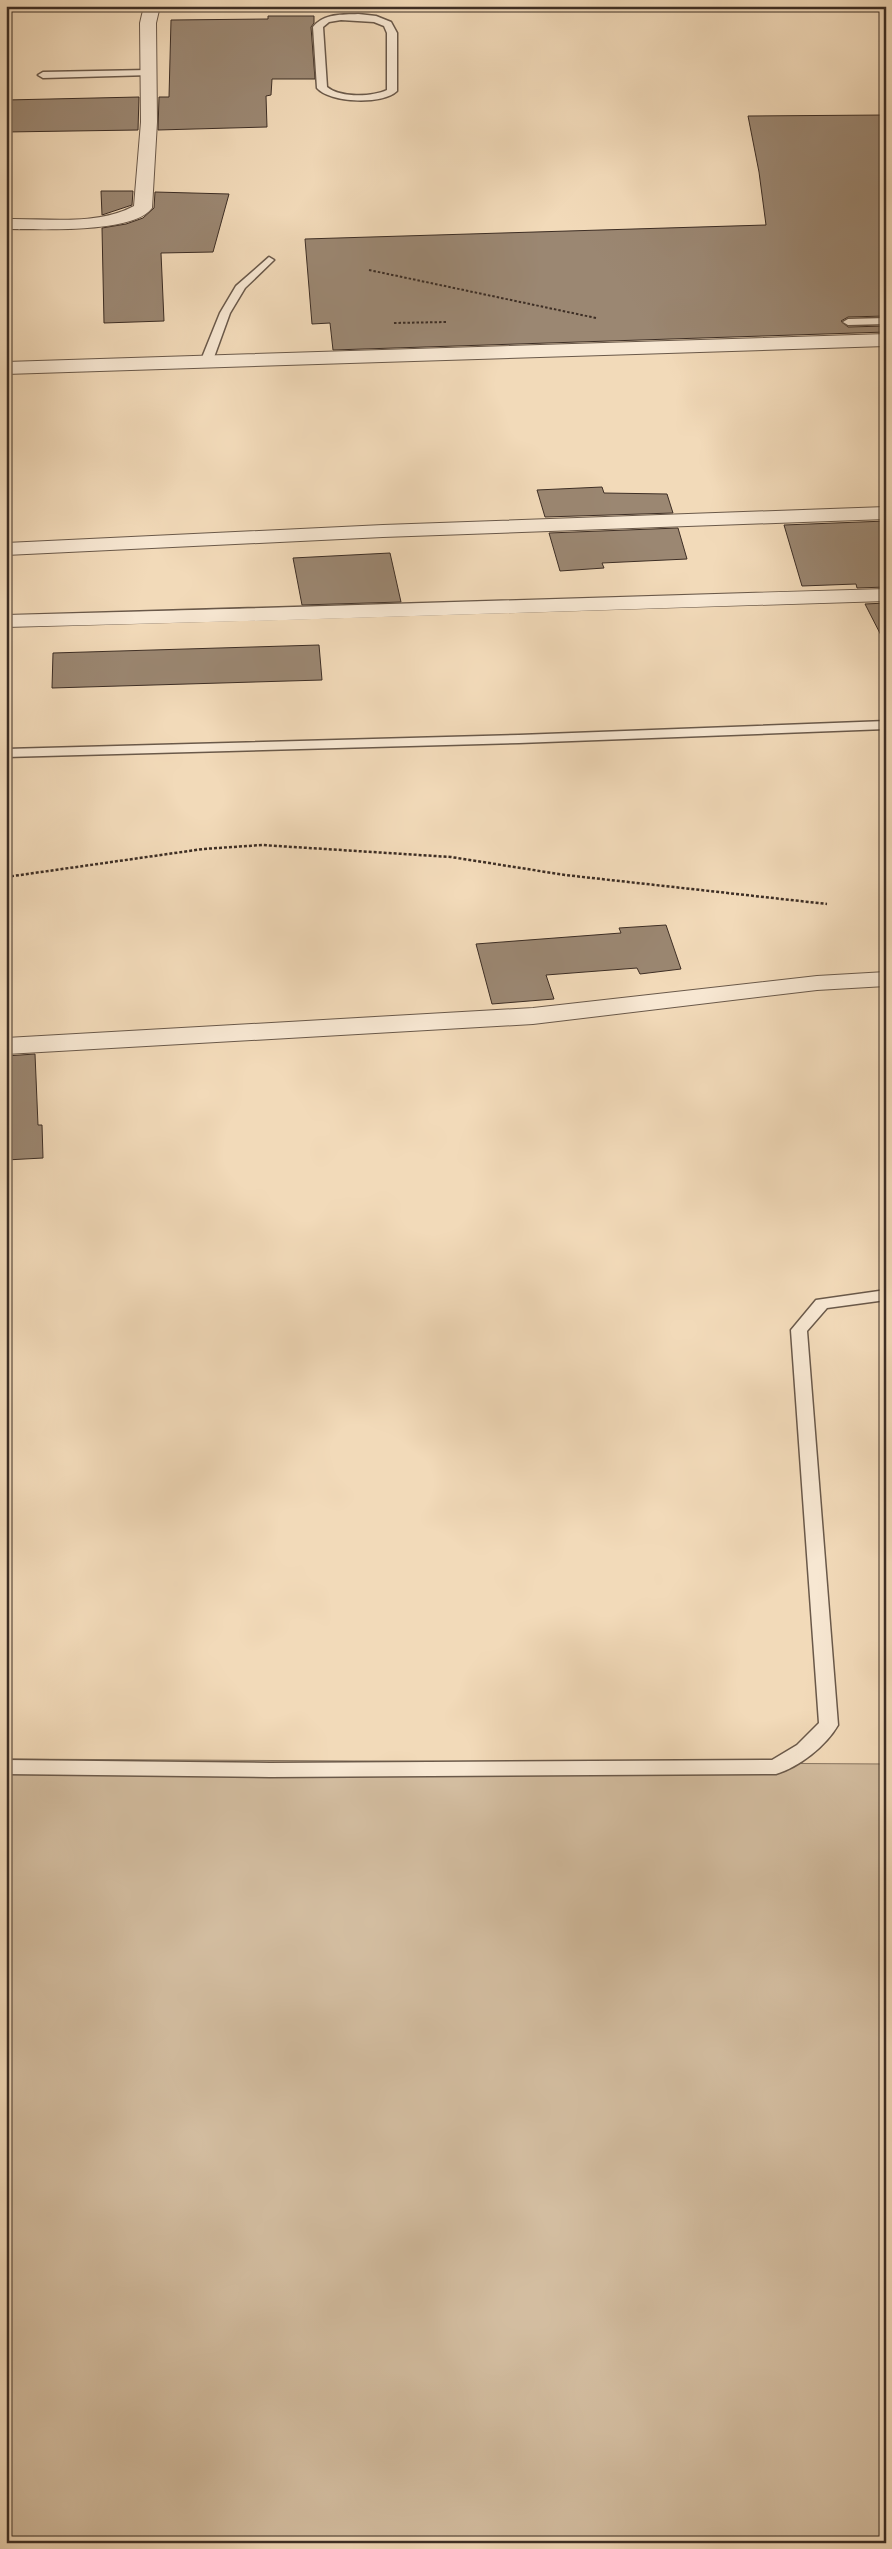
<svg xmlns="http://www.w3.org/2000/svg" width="892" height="2549" viewBox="0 0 892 2549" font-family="'IM FELL Double Pica',serif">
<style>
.green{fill:#d3bda0;stroke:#887662}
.building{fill:#9b8772;stroke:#3d2e25}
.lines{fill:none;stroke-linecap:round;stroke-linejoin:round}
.lane-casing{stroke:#6a594a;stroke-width:3}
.street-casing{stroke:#6a594a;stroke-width:2}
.path-far1{stroke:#3d2e25;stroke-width:2;stroke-dasharray:2.5 2;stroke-linecap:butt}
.path{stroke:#3d2e25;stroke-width:2.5;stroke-dasharray:3 2;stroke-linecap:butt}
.lane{fill:#f7e7d2;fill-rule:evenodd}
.street{fill:#f7e7d2;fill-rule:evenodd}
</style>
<rect width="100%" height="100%" fill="#f2dab9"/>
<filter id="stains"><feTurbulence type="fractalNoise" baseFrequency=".004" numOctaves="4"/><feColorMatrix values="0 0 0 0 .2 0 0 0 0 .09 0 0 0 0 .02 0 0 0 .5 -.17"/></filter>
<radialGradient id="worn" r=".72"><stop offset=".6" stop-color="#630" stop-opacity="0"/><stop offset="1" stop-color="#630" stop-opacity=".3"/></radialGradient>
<path class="green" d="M6 1759 886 1764V2543H6Z"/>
<path class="building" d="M268 16H314V23L311 27 315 79H272L271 95 266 96 267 127 158 130 159 97H169L171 20 268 19Z
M139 97 138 130 6 132V100Z
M886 115V316L848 317 841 321 848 327 886 326V332L333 350 330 323 312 324 305 239 766 225 759 172 748 116Z
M101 191H133L132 205 102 215Z
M155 192 229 194 213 252 161 253 164 321 104 323 102 228 126 224 143 218 154 208Z
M602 487 604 493 667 494 673 513 545 517 537 490Z
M886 521V587L857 588 856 584 802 586 784 525Z
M678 528 687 559 602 563 604 568 560 571 549 533Z
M390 553 401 602 302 605 293 558Z
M886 603V645L865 604Z
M319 645 322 680 52 688 53 653Z
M666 925 681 969 640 974 637 968 546 975 554 999 492 1004 476 944 621 933 619 928Z
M35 1054 38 1125H42L43 1158 6 1160V1056Z"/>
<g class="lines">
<defs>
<path id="lane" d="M358 14 376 16 391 22 397 33V91C383 105 330 103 317 88L313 27C324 13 342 15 358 14ZM341 20 374 22 384 26 387 33V90C372 97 340 98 327 87L323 27 329 22Z
M148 70 151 71V75L43 78 38 75 43 72Z
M269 257 274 260 245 288 230 313 213 360 211 362H203L201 360 220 313 236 286Z
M886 318V324L848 325 843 322 848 319Z
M886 721V729L519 743 6 757V749L519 735Z
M886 1290V1300L827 1308 807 1331 838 1725C826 1746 799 1767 776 1774L270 1777 6 1774V1760L270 1763 772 1760 797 1745 819 1723 791 1330 816 1300Z"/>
<path id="street" d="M144 6H160L156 23 157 122 152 208C134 234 37 229 6 229V219C47 218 97 226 134 206L141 122 140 23Z
M886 334V346L6 374V362Z
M886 507V519L383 537 6 555V543L383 525Z
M886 589V601C593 610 300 621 6 627V615C300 608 593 597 886 589Z
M886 972V986L817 990 533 1024 6 1054V1038L533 1008 817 976Z"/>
</defs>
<use href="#lane" class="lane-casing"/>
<use href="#street" class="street-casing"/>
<path class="path-far1" d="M369 270 596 318
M394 323 446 322"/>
<path class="path" d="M6 877 203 849 262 845 451 857 565 875 827 904"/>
<use href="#lane" class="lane"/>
<use href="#street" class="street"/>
</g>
<rect width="892" height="2549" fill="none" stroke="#f2dab9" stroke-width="25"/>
<rect x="8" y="8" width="877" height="2534" fill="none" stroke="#3d2e25" stroke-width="2.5"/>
<rect x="12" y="12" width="867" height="2524" fill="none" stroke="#3d2e25"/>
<rect width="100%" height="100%" filter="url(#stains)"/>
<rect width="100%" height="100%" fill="url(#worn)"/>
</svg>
